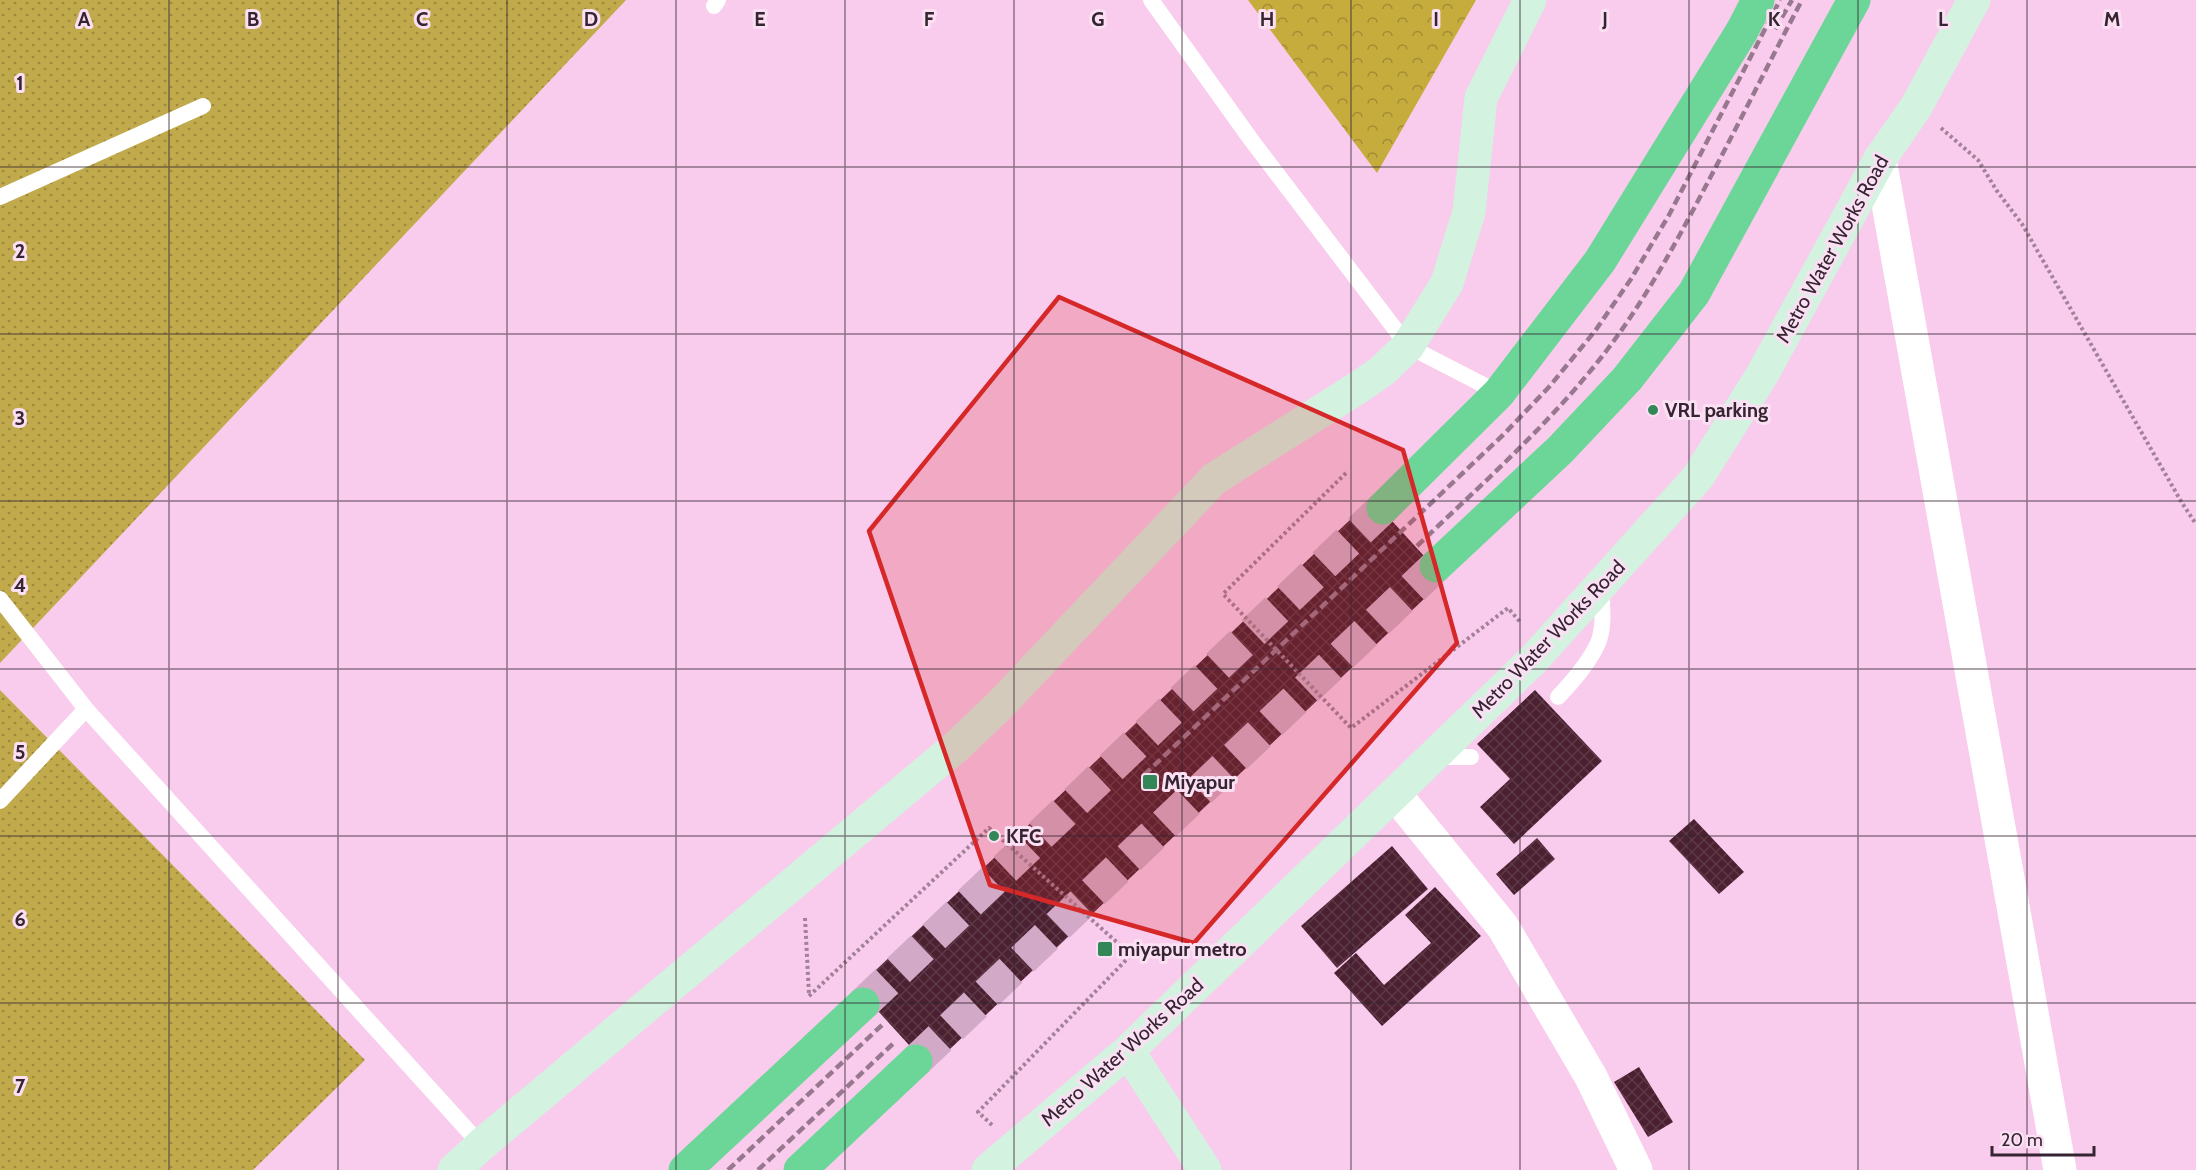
<svg xmlns="http://www.w3.org/2000/svg" width="2196" height="1170" viewBox="0 0 2196 1170" font-family="Cabin,sans-serif">
<style>
.grass{fill:url(#grass-dots)}
.forest{fill:url(#forest-crowns)}
.building{fill:url(#building-cross-hatch)}
.lines{fill:none;stroke-linecap:round;stroke-linejoin:round}
.highway-tunnel{stroke:#d2aac7;stroke-width:33;stroke-dasharray:33 16;stroke-linecap:butt}
.path{stroke:#a28199;stroke-width:4;stroke-dasharray:3 3;stroke-linecap:butt}
.lane{stroke:#fff;stroke-width:16}
.street{stroke:#fff;stroke-width:33}
.secondary{stroke:#d3f3e0;stroke-width:33}
.highway{stroke:#6cd698;stroke-width:33}
.rail{stroke:#98788f;stroke-width:4.5;stroke-dasharray:9 4.5;stroke-linecap:butt}
.marked{fill:#d62828;fill-opacity:0.2;stroke:#d62828;stroke-width:4.5;stroke-linejoin:round}
.grid{fill:none;stroke:#352431;stroke-width:1.5;stroke-opacity:0.55}
.poi-dot{fill:#328658;stroke:#fbdff3;stroke-width:2}
.labels{text-anchor:middle;stroke-width:6;stroke-linejoin:round;paint-order:stroke}
.street-label{font-size:20px;fill:#352431;stroke:#fbdff3}
.poi-label{font-size:20px;font-weight:bold;fill:#352431;stroke:#fbdff3;text-anchor:start}
.grid-label{font-size:20px;text-anchor:middle;font-weight:bold;fill:#352431;stroke:#fbdff3;stroke-width:6;stroke-linejoin:round;paint-order:stroke}
</style>
<defs>
<pattern id="grass-dots" width="8" height="8" patternUnits="userSpaceOnUse" patternTransform="scale(1.5)"><rect width="8" height="8" fill="#c1aa4b"/><path d="M2 2h.1M6 6h.1" fill="none" stroke="#9e8a3f" stroke-width="1.8" stroke-linecap="round"/></pattern>
<pattern id="forest-crowns" width="20" height="18" patternUnits="userSpaceOnUse" patternTransform="scale(1.5)"><rect width="20" height="18" fill="#c6ac3d"/><path d="M2 6a3 3 0 1 1 6 0M12 15a3 3 0 1 1 6 0" fill="none" stroke="#a28c34"/></pattern>
<pattern id="building-cross-hatch" width="8" height="8" patternUnits="userSpaceOnUse" patternTransform="scale(1.5)"><rect width="8" height="8" fill="#4b2132"/><path d="M0 0l8 8M0 8l8-8" fill="none" stroke="#5d3847"/></pattern>
</defs>
<rect width="100%" height="100%" fill="#f9cbec"/>
<path class="grass" d="M0 0H626L0 663Z
M0 690 365 1060 253 1170H0Z"/>
<path class="forest" d="M1248 0H1476L1377 173Z"/>
<path class="building" d="M1372 499 1445 579 930 1068 857 988Z
M1535 690 1602 761 1514 844 1480 807 1510 779 1477 744Z
M1694 819 1744 872 1719 894 1669 841Z
M1537 838 1555 859 1514 895 1496 874Z
M1392 846 1428 889 1337 968 1301 926Z
M1435 887 1481 936 1382 1026 1334 973 1356 953 1384 985 1431 943 1405 915Z
M1639 1067 1673 1122 1648 1137 1614 1082Z"/>
<g class="lines">
<path class="highway-tunnel" d="M863 1004 1383 508
M916 1061 1436 566"/>
<path class="path" d="M1941 128 1978 160 1997 191 2022 224 2182 503 2196 524
M1346 473 1223 594 1351 728 1508 608 1521 623
M805 918 809 995
M809 996 989 828 1131 955 978 1112 992 1125"/>
<path class="lane" d="M1151 0 1252 141 1408 346 1499 393
M714 6 718 0
M0 197 203 106
M0 599 86 709 481 1145
M1558 697C1573 681 1589 663 1598 643 1605 626 1602 605 1601 587
M1436 757H1471
M0 801 86 709"/>
<path class="street" d="M1880 159 2060 1170
M1395 794 1503 927 1591 1077 1636 1170"/>
<path class="secondary" d="M1128 1051 1205 1170
M454 1170 481 1145 957 746 1000 705 1214 479 1359 387 1382 371 1408 346 1447 283 1469 212 1481 98 1530 0
M988 1170 1128 1051 1534 659 1698 477 1762 375 1880 159 1916 107 1974 0"/>
<path class="highway" d="M1383 508 1499 393 1600 261 1742 31 1758 0
M1436 566 1560 450 1627 379 1694 293 1854 0
M685 1170 863 1004
M800 1170 916 1061"/>
<path class="rail" d="M1775 29 1792 0
M1417 546C1483 483 1552 422 1607 350 1648 296 1679 237 1710 178 1741 119 1771 59 1802 0
M1144 775 1503 435 1549 387 1595 331 1631 279 1669 215 1780 0
M728 1170 882 1025
M758 1170 896 1041"/>
</g>
<path class="marked" d="M1059 297 1403 450 1457 643 1194 943 990 885 869 531Z"/>
<path class="grid" d="M169 0V1170M338 0V1170M507 0V1170M676 0V1170M845 0V1170M1014 0V1170M1182 0V1170M1351 0V1170M1520 0V1170M1689 0V1170M1858 0V1170M2027 0V1170M0 167H2196M0 334H2196M0 501H2196M0 669H2196M0 836H2196M0 1003H2196"/>
<g class="poi-dot">
<circle cx="1653" cy="410" r="6"/>
<rect x="1142" y="774" width="16" height="16" rx="3"/>
<circle cx="994" cy="836" r="6"/>
<rect x="1097" y="941" width="16" height="16" rx="3"/>
</g>
<g class="labels">
<g class="street-label">
<text transform="translate(1832 249) rotate(-61)" y="7">Metro Water Works Road</text>
<text transform="translate(1548 639) rotate(-46)" y="7">Metro Water Works Road</text>
<text transform="translate(1122 1052) rotate(-42)" y="7">Metro Water Works Road</text>
</g>
<g class="poi-label">
<text x="1665" y="417">VRL parking</text>
<text x="1164" y="789">Miyapur</text>
<text x="1006" y="843">KFC</text>
<text x="1118" y="956">miyapur metro</text>
</g>
</g>
<g class="grid-label">
<text x="84" y="26">A</text>
<text x="253" y="26">B</text>
<text x="422" y="26">C</text>
<text x="591" y="26">D</text>
<text x="760" y="26">E</text>
<text x="929" y="26">F</text>
<text x="1098" y="26">G</text>
<text x="1267" y="26">H</text>
<text x="1436" y="26">I</text>
<text x="1605" y="26">J</text>
<text x="1774" y="26">K</text>
<text x="1943" y="26">L</text>
<text x="2112" y="26">M</text>
<text x="20" y="90">1</text>
<text x="20" y="258">2</text>
<text x="20" y="425">3</text>
<text x="20" y="592">4</text>
<text x="20" y="759">5</text>
<text x="20" y="926">6</text>
<text x="20" y="1093">7</text>
</g>
<path d="M1992 1146v9h102v-9" fill="none" stroke="#352431" stroke-width="3"/>
<text x="2001" y="1146" font-size="18" fill="#352431" stroke="#fbdff3" stroke-width="4.5" paint-order="stroke">20 m</text>
</svg>
